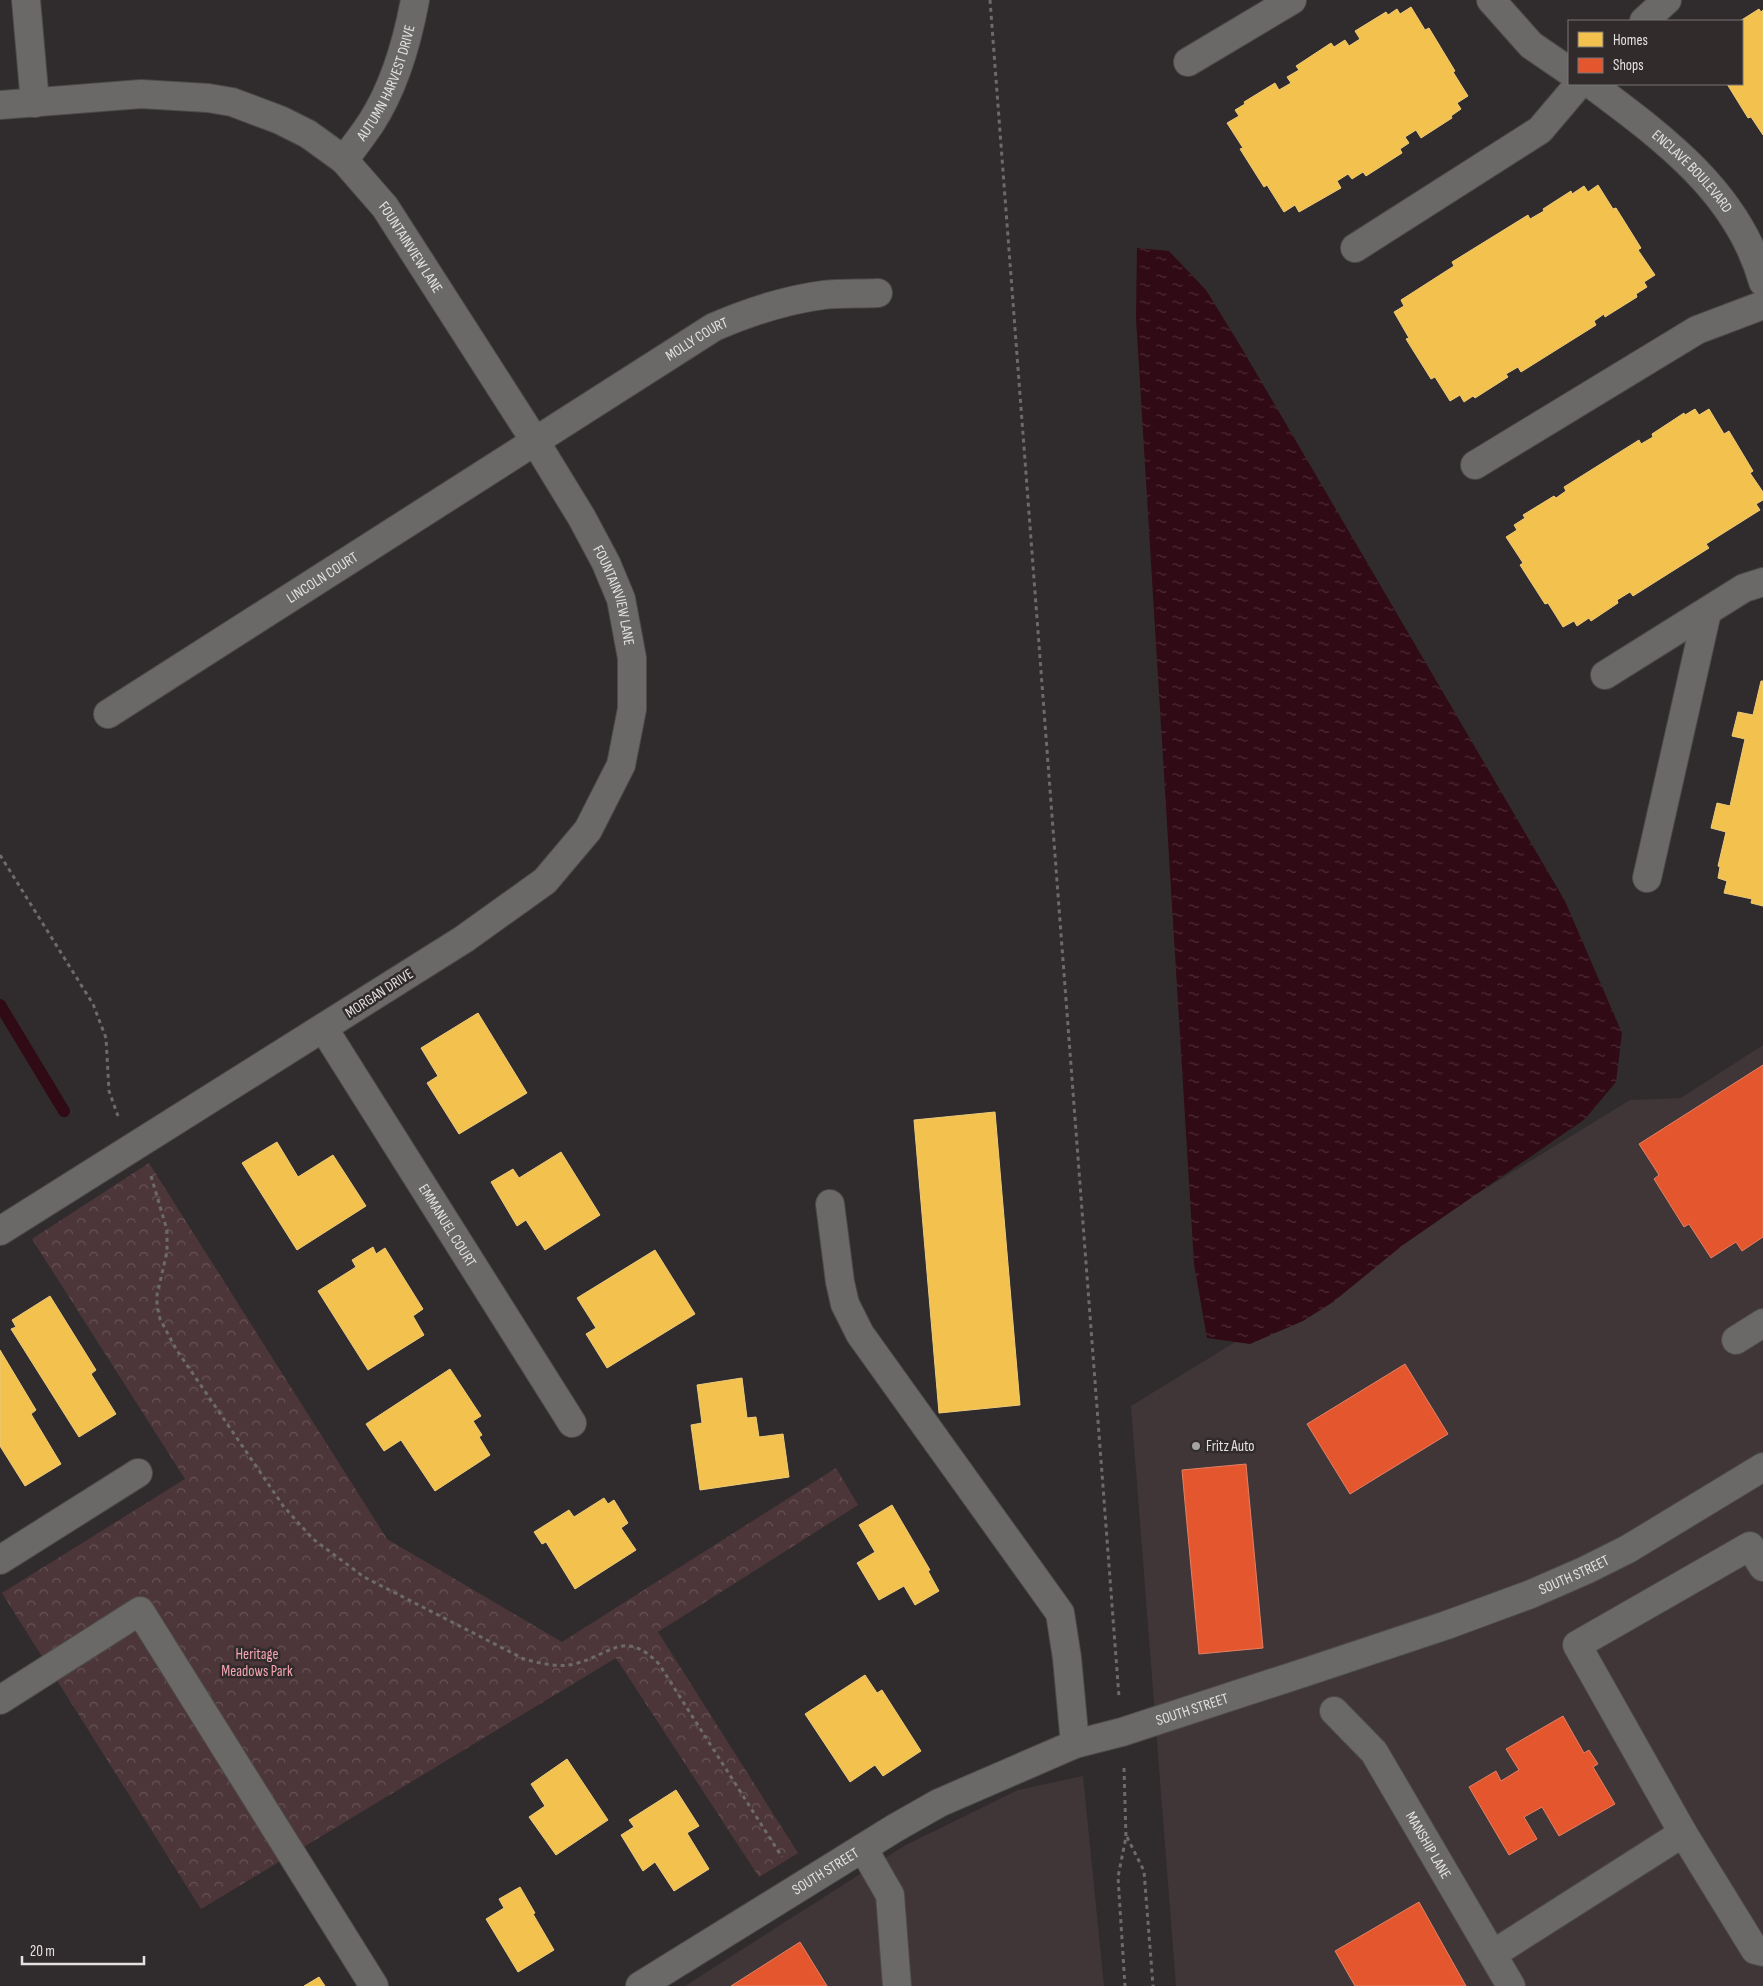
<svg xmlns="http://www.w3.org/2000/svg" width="1763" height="1986" viewBox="0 0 1763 1986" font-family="'Sofia Sans Condensed',sans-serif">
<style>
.built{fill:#403637}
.park{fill:url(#park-crowns)}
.water{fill:url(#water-ripples)}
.homes{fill:#f2c14e;stroke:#eecb7a}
.shops{fill:#e4572e;stroke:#e48064}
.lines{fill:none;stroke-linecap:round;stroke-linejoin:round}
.stream{stroke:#300a14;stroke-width:12}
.minor-casing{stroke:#4d4a4a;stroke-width:30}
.path{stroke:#6c6a6a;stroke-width:3;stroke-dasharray:4 4;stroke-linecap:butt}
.minor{stroke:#6b6868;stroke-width:28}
.poi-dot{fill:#a5a2a2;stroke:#312b2c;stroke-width:2}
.labels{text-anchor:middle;stroke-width:5;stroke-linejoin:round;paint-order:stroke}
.street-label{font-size:15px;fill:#e4e1e1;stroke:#312b2c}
.poi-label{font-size:15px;fill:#e4e1e1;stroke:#312b2c;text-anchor:start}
.park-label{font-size:15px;fill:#f5a5b2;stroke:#312b2c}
</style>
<defs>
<pattern id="park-crowns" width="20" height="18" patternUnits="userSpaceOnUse" patternTransform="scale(1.25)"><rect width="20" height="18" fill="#4d3639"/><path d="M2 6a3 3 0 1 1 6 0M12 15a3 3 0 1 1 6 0" fill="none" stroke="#665355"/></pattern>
<pattern id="water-ripples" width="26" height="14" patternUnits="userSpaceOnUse" patternTransform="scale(1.25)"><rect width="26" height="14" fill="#300a14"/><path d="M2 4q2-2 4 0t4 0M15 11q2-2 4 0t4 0" fill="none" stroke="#4e2d36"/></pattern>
</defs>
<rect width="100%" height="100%" fill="#302c2d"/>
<path class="built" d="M1763 1045V1986H1176L1131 1406 1630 1100 1681 1098Z
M1083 1776 1104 1986H685L904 1846 1018 1790Z"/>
<path class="park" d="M149 1163 387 1539 562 1642 836 1468 858 1505 658 1632 798 1853 759 1877 616 1658 201 1909 2 1593 185 1479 32 1239Z"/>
<path class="water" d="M1137 248 1169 251 1206 290 1241 347 1565 901 1622 1033 1616 1082 1585 1119 1403 1245 1333 1302 1303 1321 1250 1344 1207 1338 1194 1264 1136 318Z"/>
<path class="homes" d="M1411 7 1425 30 1429 28 1455 71 1453 72 1468 96 1457 103 1461 109 1451 116 1452 118 1421 138 1416 130 1405 137 1409 143 1400 149 1402 153 1366 176 1363 172 1352 179 1348 174 1337 181 1341 188 1299 212 1295 205 1284 212 1267 185 1264 187 1240 149 1243 148 1227 123 1239 116 1235 110 1245 104 1244 102 1275 83 1279 90 1291 83 1287 77 1299 70 1296 66 1331 43 1334 47 1345 40 1349 46 1360 39 1355 31 1386 12 1388 15 1397 9 1400 14Z
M1759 9 1761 12 1763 10V135L1751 117 1748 118 1727 84H1742V21H1740Z
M1598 185 1613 209 1616 208 1641 248 1638 250 1655 275 1644 282 1647 287 1636 294 1637 297 1605 317 1604 314 1594 321 1596 325 1521 372 1518 367 1506 374 1508 377 1475 398 1473 396 1464 402 1460 395 1450 401 1435 377 1431 379 1406 339 1409 338 1394 312 1404 306 1401 300 1454 266 1452 262 1528 215 1530 219 1544 211 1543 209 1571 191 1572 194 1584 186 1588 192Z
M1695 409 1699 415 1709 409 1724 434 1729 431 1753 471 1750 473 1763 492V500L1756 504 1760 510 1706 544 1709 548 1633 596 1630 592 1617 600 1618 603 1591 621 1589 618 1577 626 1574 621 1563 627 1548 603 1545 604 1520 565 1523 563 1506 537 1517 530 1514 525 1525 518 1523 515 1554 496 1556 498 1566 491 1564 487 1639 440 1641 444 1653 437 1652 434 1684 413 1685 415Z
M1761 681H1763V906L1751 903 1752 899 1724 893 1727 881 1718 878 1720 867 1718 866 1726 832 1711 828 1717 803 1730 806 1745 739 1732 736 1738 712 1753 715Z
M478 1013 527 1093 459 1134 427 1083 438 1076 421 1048Z
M995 1112 1020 1405 939 1413 914 1120Z
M277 1142 298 1177 333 1155 366 1206 297 1250 242 1163Z
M561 1152 600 1215 545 1250 526 1220 517 1226 491 1182 513 1169 519 1178Z
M373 1247 376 1254 385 1248 423 1309 413 1316 424 1335 368 1370 318 1291 356 1267 352 1260Z
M655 1250 695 1314 607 1368 586 1334 596 1328 577 1298Z
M50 1296 96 1370 91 1374 116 1414 79 1437 11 1329 16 1327 12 1320Z
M0 1350 36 1410 31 1414 61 1464 25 1486 0 1446Z
M450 1369 481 1416 473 1421 482 1435 479 1437 490 1455 435 1491 401 1440 384 1451 366 1424Z
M742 1378 747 1418 756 1417 759 1437 783 1434 789 1477 700 1490 691 1425 702 1423 697 1385Z
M604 1498 608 1504 614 1500 628 1523 621 1528 636 1550 575 1589 546 1542 542 1544 534 1532 569 1510 574 1517Z
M892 1505 930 1570 928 1571 939 1591 915 1605 904 1586 879 1600 857 1563 875 1552 859 1525Z
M865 1675 877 1693 882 1690 921 1751 883 1776 875 1765 850 1782 805 1714Z
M567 1759 608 1820 556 1855 529 1817 545 1806 531 1784Z
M676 1790 699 1826 687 1833 709 1869 674 1891 655 1862 643 1871 621 1835 634 1827 629 1820Z
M520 1887 535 1913 533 1914 554 1950 518 1972 486 1919 504 1908 499 1899Z
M319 1977 325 1986H304Z"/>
<path class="shops" d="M1763 1065V1237L1742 1251 1736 1242 1711 1258 1689 1224 1684 1227 1654 1179 1659 1175 1639 1144Z
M1405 1364 1448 1434 1350 1494 1307 1424Z
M1246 1464 1263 1648 1199 1654 1182 1470Z
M1563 1716 1584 1753 1589 1750 1598 1764 1593 1767 1615 1804 1559 1836 1542 1807 1524 1817 1537 1839 1509 1855 1469 1787 1496 1771 1501 1781 1519 1770 1506 1749Z
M1419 1902 1466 1986H1355L1335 1951Z
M800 1942 827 1986H731Z"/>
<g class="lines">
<path class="stream" d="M0 1005 64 1111"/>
<defs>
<g id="minor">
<path d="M26 0 35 103"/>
<path d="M1491 0 1531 45 1569 71"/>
<path d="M1644 21 1667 0"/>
<path d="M1188 62 1292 0"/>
<path id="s1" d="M1591 84C1662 137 1738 192 1763 282"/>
<path id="s2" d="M0 105 141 94 208 98 232 102 280 120 308 134 344 160 385 207 535 441 582 518 606 563 621 599 632 658V709L621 765 588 830 545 881 464 939 0 1231"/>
<path id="s3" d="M344 160C353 148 363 135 371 123 395 86 407 43 415 0"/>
<path d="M1355 248 1540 130 1579 84"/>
<path d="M1475 465 1697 330 1763 305"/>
<path d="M1605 675 1744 588 1763 582"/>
<path id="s4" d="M108 714 714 327C749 312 785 300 823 295 841 293 860 294 878 293"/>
<path d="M1647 878 1707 612"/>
<path id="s5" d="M324 1029 572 1423"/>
<path d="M830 1204 840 1282 845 1304 860 1334 1060 1613 1067 1658 1075 1744"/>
<path d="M1736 1340 1763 1323"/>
<path d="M0 1560 138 1473"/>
<path d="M0 1700 140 1611 374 1986"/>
<path id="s6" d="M1334 1711 1374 1752 1511 1986"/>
<path d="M1683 1833 1577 1645 1750 1546 1763 1567"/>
<path d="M863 1848 890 1895 897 1986"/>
<path d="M1493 1954 1683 1833 1755 1950 1763 1952"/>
<path id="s7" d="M640 1986 895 1828 939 1803 1075 1744 1122 1732 1309 1671 1447 1625 1531 1594 1586 1570 1628 1549 1763 1467"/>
</g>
</defs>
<use href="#minor" class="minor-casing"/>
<path class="path" d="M990 0 1119 1697
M0 855 93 1004 106 1038 109 1091 118 1116
M151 1176 167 1230V1252L157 1295V1306L160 1319 176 1349 284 1507 313 1539 364 1577 524 1659C539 1663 559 1668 574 1664 611 1655 624 1628 659 1664L782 1857
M1124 1768 1126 1837 1118 1877 1125 1986
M1127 1837 1144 1871 1153 1986"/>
<use href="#minor" class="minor"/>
</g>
<circle class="poi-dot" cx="1196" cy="1446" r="5"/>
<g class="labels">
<g class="street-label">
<text dy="5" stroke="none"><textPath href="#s3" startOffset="89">AUTUMN HARVEST DRIVE</textPath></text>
<text dy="5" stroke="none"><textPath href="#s1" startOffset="134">ENCLAVE BOULEVARD</textPath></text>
<text dy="5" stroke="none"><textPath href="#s2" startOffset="470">FOUNTAINVIEW LANE</textPath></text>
<text dy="5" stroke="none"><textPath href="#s4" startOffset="698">MOLLY COURT</textPath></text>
<text dy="5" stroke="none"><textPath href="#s4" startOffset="254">LINCOLN COURT</textPath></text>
<text dy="5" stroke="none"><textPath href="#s2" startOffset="875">FOUNTAINVIEW LANE</textPath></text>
<text transform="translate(379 993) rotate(-33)" y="5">MORGAN DRIVE</text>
<text dy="5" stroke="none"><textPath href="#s5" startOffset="232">EMMANUEL COURT</textPath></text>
<text dy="5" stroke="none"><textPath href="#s7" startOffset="1026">SOUTH STREET</textPath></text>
<text dy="5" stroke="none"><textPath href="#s7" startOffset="621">SOUTH STREET</textPath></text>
<text dy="5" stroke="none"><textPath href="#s6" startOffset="165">MANSHIP LANE</textPath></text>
<text dy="5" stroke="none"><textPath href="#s7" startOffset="218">SOUTH STREET</textPath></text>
</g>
<g class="poi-label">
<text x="1206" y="1451">Fritz Auto</text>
</g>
<g class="park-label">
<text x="257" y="1659">Heritage<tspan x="257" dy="17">Meadows Park</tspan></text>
</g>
</g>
<rect x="1568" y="20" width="175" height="65" fill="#312b2c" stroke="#797474"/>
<rect x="1578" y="32" width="25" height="15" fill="#f2c14e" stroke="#797474"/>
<text x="1613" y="45" font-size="15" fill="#e4e1e1">Homes</text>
<rect x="1578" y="58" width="25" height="15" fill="#e4572e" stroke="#797474"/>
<text x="1613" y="70" font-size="15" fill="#e4e1e1">Shops</text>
<path d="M22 1956v8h122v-8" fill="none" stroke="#e4e1e1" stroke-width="2.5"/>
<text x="30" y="1956" font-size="15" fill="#e4e1e1" stroke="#312b2c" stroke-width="4" paint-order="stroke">20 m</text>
</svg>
